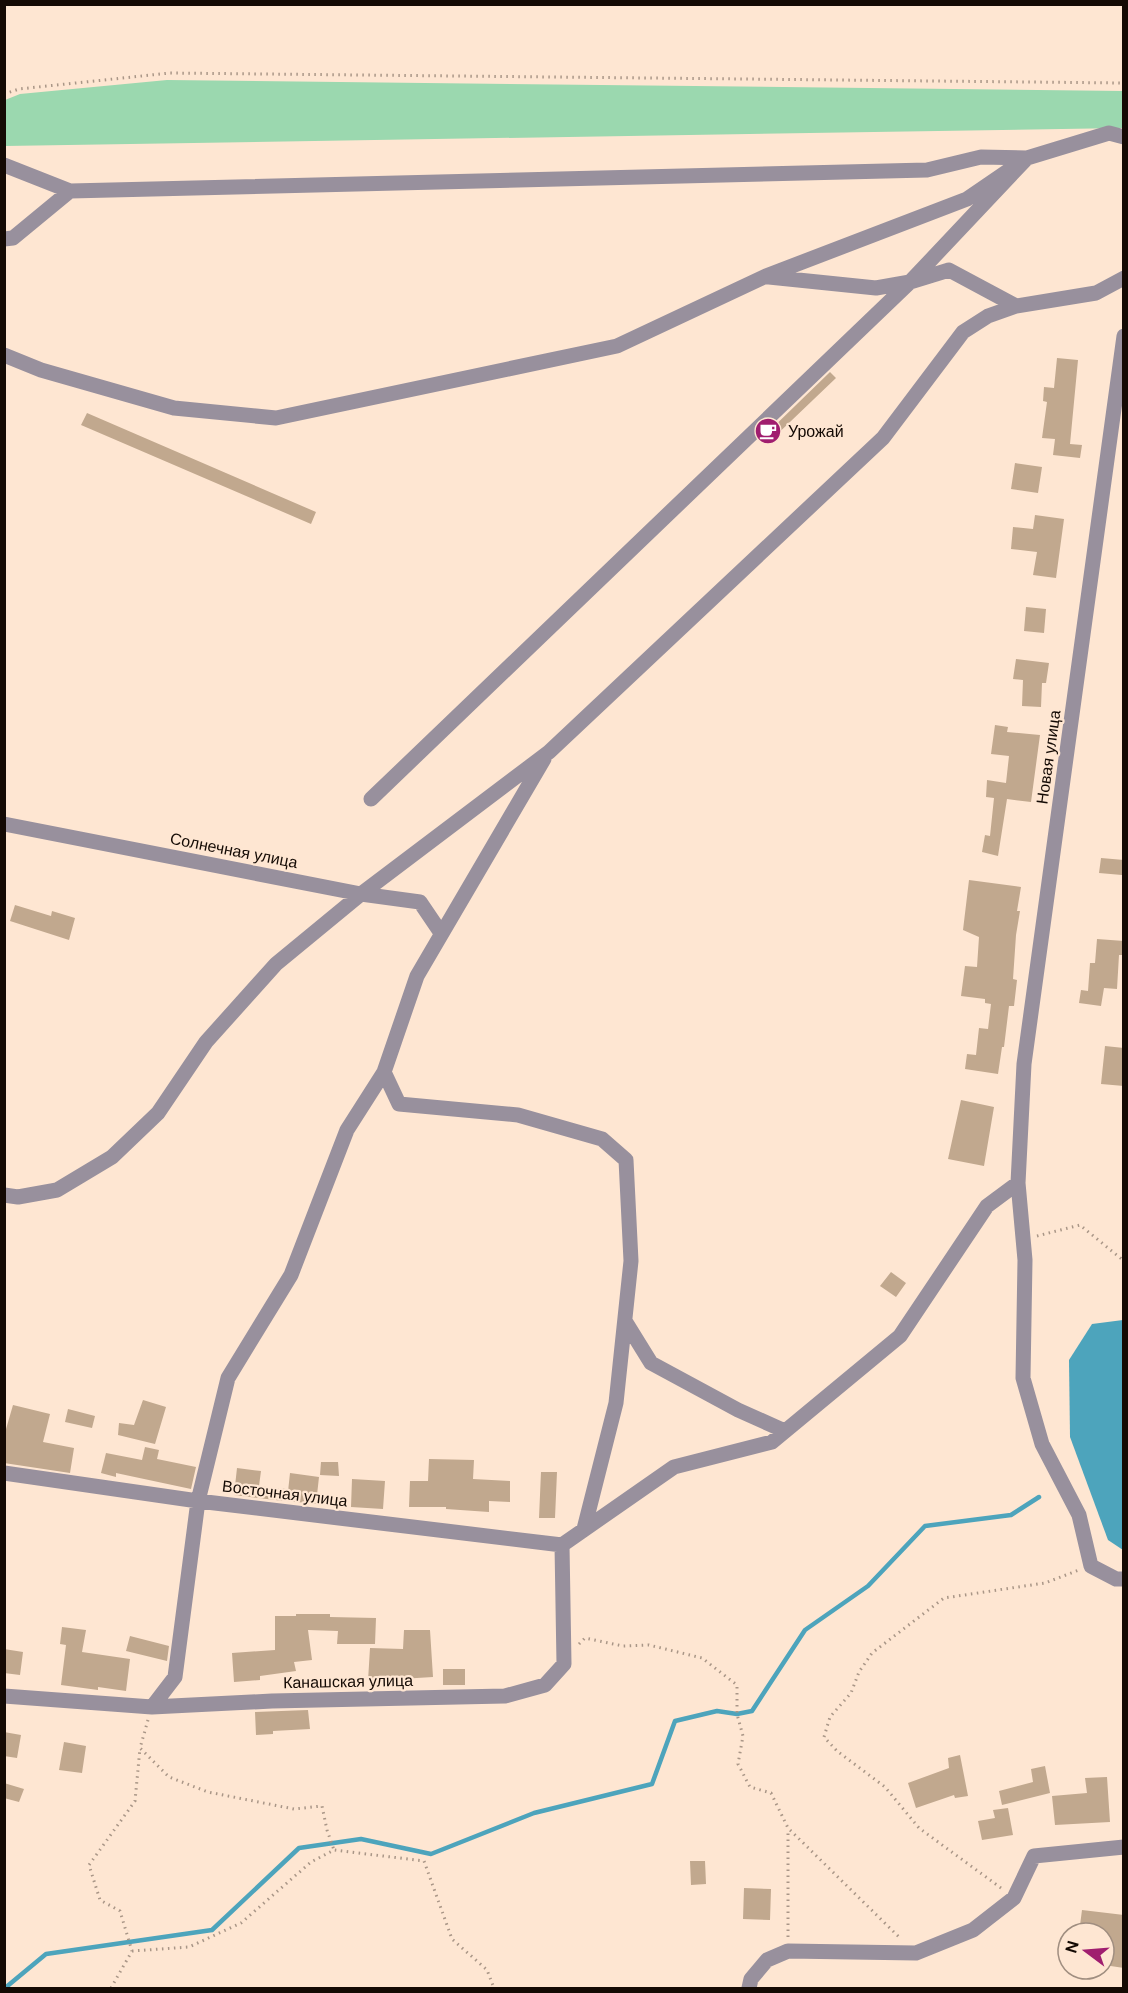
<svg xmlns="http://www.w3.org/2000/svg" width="1128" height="1993" viewBox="0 0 1128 1993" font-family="'DM Sans',sans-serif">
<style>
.green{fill:#9bd8af}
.water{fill:#4da4bc}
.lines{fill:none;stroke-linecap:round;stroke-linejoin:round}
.stream{stroke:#4da4bc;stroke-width:4.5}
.building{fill:#c1a88e}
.path{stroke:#a99687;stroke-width:3;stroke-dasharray:1.5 4.5;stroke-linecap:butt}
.minor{stroke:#98909d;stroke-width:15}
.labels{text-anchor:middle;stroke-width:4.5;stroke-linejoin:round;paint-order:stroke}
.poi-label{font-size:16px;fill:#140a04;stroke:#fee6d2;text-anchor:start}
.street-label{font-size:16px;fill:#140a04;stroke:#fee6d2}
</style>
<rect width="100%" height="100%" fill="#fee6d2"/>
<path class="green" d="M167 80 1123 91V128L5 146V100L20 94Z"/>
<path class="water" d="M1123 1320H1124L1123 1550 1108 1540 1070 1437 1069 1360 1092 1324Z"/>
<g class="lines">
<path class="stream" d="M5 1988 46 1954 212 1930 299 1848 361 1839 431 1854 534 1813 652 1784 675 1721 717 1711 737 1714 752 1711 805 1630 868 1586 925 1526 1011 1515 1039 1497"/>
</g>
<path class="building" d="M1057 358 1078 360 1070 444 1082 445 1080 458 1053 455 1055 439 1042 438 1047 402 1043 401 1044 387 1054 388Z
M830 372 836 378 768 443 762 438Z
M87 413 316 512 311 524 81 425Z
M1015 463 1042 467 1038 493 1011 489Z
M1035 515 1064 519 1056 578 1033 575 1037 552 1011 549 1013 527 1033 529Z
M1026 607 1046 609 1044 633 1024 631Z
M1016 659 1049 663 1046 683H1042L1041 707 1022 706 1023 680 1013 679Z
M995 725 1008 727 1007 732 1040 735 1031 802 1007 799 998 856 982 852 985 835 990 836 994 798 986 797 987 780 1006 783 1009 756 991 754Z
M1101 858 1124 860 1122 875 1099 873Z
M969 880 1021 887 1017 911H1020L1016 935 1013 979 1017 980 1014 1006H1009L1004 1047H1002L998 1074 965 1069 967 1054 976 1055 979 1028 988 1029 991 1004 985 1003V999L961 996 965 966 977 967 979 937 963 930Z
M15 905 51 916 52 911 75 918 69 940 10 921Z
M1097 939 1124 941V955H1119L1117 989 1104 988 1101 1006 1079 1003 1081 990 1088 991 1090 963H1095Z
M1105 1046 1124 1048V1086L1101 1084Z
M961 1100 994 1107 984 1166 948 1159Z
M891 1272 906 1283 896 1297 880 1286Z
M143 1400 166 1407 155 1444 118 1435 119 1423 134 1425Z
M13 1405 50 1414 43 1442 74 1448 70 1473 4 1463V1436Z
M68 1409 95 1416 92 1428 65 1422Z
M145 1447 159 1450 157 1459 196 1467 191 1489 116 1473V1477L101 1473 106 1453 142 1460Z
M429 1459 474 1460 473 1479 510 1481V1502L489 1501V1512L446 1509V1507H409L410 1481H428Z
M321 1462H338L339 1476 320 1475Z
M237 1468 261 1471 259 1486 286 1489 284 1501 234 1495Z
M541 1472H557L555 1518H539Z
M290 1473 319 1477 316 1504 287 1501Z
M352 1479 385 1481 383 1509 351 1507Z
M296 1614H330V1617L376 1618 375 1644H337L338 1631 308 1630 312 1660 294 1662 296 1671 260 1676V1680L234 1682 232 1653 275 1650V1616H296Z
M62 1627 86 1630 82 1652 130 1659 126 1691 98 1687V1690L61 1685 66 1645 60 1644Z
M404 1630H430L433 1677 368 1681 370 1648 403 1649Z
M130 1636 169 1646 167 1661 126 1651Z
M4 1649 23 1652 20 1675 4 1673Z
M443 1669H465V1685H443Z
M308 1710 310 1729 273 1731V1734L256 1735 255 1712Z
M4 1732 21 1735 17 1758 4 1756Z
M64 1742 86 1746 82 1773 59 1770Z
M960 1755 968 1796 955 1798 954 1795 916 1808 908 1783 949 1768 948 1758Z
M1045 1766 1050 1793 1002 1805 999 1791 1033 1782 1031 1769Z
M1107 1777 1110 1822 1055 1825 1052 1796 1087 1793 1085 1778Z
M4 1783 24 1789 19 1802 4 1798Z
M1008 1808 1013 1835 982 1840 978 1821 995 1818 993 1810Z
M690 1861H705L706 1884 691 1885Z
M744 1888 771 1889 770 1920 743 1919Z
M1082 1910 1124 1915V1968L1104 1965V1933H1079Z"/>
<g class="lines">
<path class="path" d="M4 94 19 89 170 73 1124 83
M1037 1236 1080 1225 1124 1261
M579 1644 585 1638 623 1646 649 1645 702 1658 737 1685V1714L743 1736 738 1764 750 1787 771 1793 788 1828 899 1937
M148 1720 140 1748 169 1777 208 1792 294 1809 322 1806 327 1830 334 1850
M1001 1888 919 1828 885 1787 837 1751 824 1737 830 1717 851 1693 859 1672 872 1653 944 1598 1045 1583 1079 1570
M788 1937V1830
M132 1951 189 1947 241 1923 311 1862 334 1850 424 1861 452 1939 487 1970 494 1988
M111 1988 132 1951 120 1911 100 1900 89 1865 135 1801 140 1748"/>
<path class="minor" d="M4 165 70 191 927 170 981 157 1027 158 910 282 371 799
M4 239 13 238 70 191
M769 277 876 288 910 282 949 270 1016 306
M1124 336 1024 1064 1018 1183 1025 1260 1023 1378 1042 1444 1079 1515 1091 1566 1116 1579H1124
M4 355 41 370 174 408 276 418 617 346 766 276 967 199 1027 158 1109 133 1124 137
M4 824 361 894 420 902 441 933
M384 1072 399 1104 518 1115 602 1139 626 1160 631 1261 616 1403 584 1529
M4 1195 18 1197 57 1190 112 1157 158 1113 206 1042 276 964 361 894 549 752 883 438 963 332 988 316 1016 306 1096 293 1124 278
M625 1321 651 1363 738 1410 785 1431
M4 1473 198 1501 562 1545
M562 1545 674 1467 772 1442 900 1336 987 1206 1018 1183
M4 1696 152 1707 272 1701 505 1696 545 1685 564 1664 562 1545
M152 1707 175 1677 198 1501 228 1378 291 1275 347 1130 384 1072 417 976 544 759
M749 1988 751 1979 767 1960 788 1951 916 1953 973 1930 1014 1898 1034 1856 1124 1847"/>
</g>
<defs>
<symbol id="cafe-disc" viewBox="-11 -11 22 22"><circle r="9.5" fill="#a01e6f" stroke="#fee6d2"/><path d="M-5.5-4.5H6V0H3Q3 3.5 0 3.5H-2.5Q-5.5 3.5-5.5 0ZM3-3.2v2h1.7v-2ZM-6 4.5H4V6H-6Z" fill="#fff"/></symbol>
</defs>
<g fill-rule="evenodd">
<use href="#cafe-disc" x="753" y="416" width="30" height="30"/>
</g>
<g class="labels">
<g class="poi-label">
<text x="788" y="437">Урожай</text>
</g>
<g class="street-label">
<text transform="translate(1048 757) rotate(-82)" y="6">Новая улица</text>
<text transform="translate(234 850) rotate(11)" y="6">Солнечная улица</text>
<text transform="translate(285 1493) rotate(7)" y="6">Восточная улица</text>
<text transform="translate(348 1681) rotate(-1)" y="6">Канашская улица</text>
</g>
</g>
<rect width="1128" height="1993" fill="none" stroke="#140a04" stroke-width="12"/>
<g transform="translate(1086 1951) rotate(286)"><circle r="28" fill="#fee6d2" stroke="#a08e80" stroke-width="1.5"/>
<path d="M0-4.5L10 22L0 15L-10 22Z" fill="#a01e6f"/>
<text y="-9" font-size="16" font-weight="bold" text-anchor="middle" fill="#140a04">N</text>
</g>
</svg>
